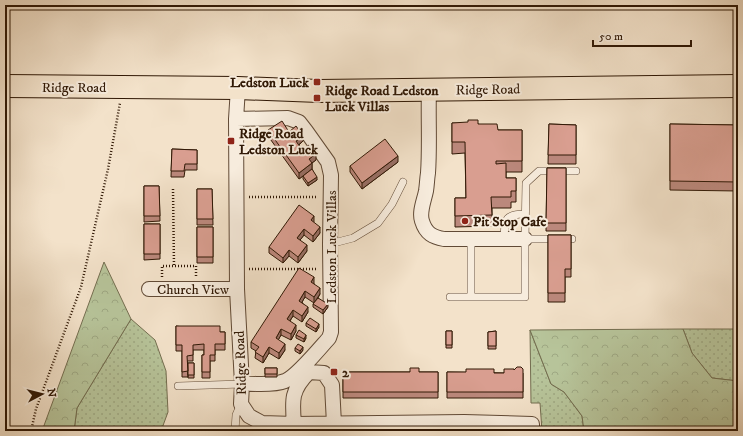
<svg xmlns="http://www.w3.org/2000/svg" width="743" height="436" viewBox="0 0 743 436" font-family="'IM FELL DW Pica',serif">
<style>
.grass{fill:url(#grass-dots);stroke:#746e50}
.forest{fill:url(#forest-crowns);stroke:#746e50}
.lines{fill:none;stroke-linecap:round;stroke-linejoin:round}
.lane-casing{stroke:#614a36;stroke-width:8}
.street-casing{stroke:#614a36;stroke-width:16}
.primary-casing{stroke:#301805;stroke-width:24}
.path{stroke:#301805;stroke-width:2.5;stroke-dasharray:1 2;stroke-linecap:butt}
.lane{stroke:#f7ecdd;stroke-width:7}
.street{stroke:#f7ecdd;stroke-width:14}
.primary{stroke:#f3e2ca;stroke-width:22}
.wall{fill:#bb887c;stroke:#301805}
.shaded-wall{fill:#986f65;stroke:#301805}
.building{fill:#d99e90;stroke:#301805}
.poi-dot{fill:#8f2418;stroke:#f7ecdd;stroke-width:1.5}
.labels{text-anchor:middle;stroke-width:4;stroke-linejoin:round;paint-order:stroke}
.poi-label{font-size:14px;font-weight:bold;fill:#301805;stroke:#f7ecdd;text-anchor:start}
.street-label{font-size:14px;fill:#301805;stroke:#f7ecdd}
</style>
<defs>
<pattern id="grass-dots" width="8" height="8" patternUnits="userSpaceOnUse"><rect width="8" height="8" fill="#b7c49a"/><path d="M2 2h.1M6 6h.1" fill="none" stroke="#9ea883" stroke-width="1.8" stroke-linecap="round"/></pattern>
<pattern id="forest-crowns" width="20" height="18" patternUnits="userSpaceOnUse"><rect width="20" height="18" fill="#b7c49a"/><path d="M2 6a3 3 0 1 1 6 0M12 15a3 3 0 1 1 6 0" fill="none" stroke="#9ea883"/></pattern>
</defs>
<rect width="100%" height="100%" fill="#f3e2ca"/>
<filter id="stains"><feTurbulence type="fractalNoise" baseFrequency=".005" numOctaves="4"/><feColorMatrix values="0 0 0 0 .2 0 0 0 0 .09 0 0 0 0 .02 0 0 0 .5 -.17"/></filter>
<radialGradient id="worn" r=".72"><stop offset=".6" stop-color="#630" stop-opacity="0"/><stop offset="1" stop-color="#630" stop-opacity=".3"/></radialGradient>
<path class="grass" d="M131 319 155 340 166 371 168 412 161 431H74L77 408Z
M683 329H738V381L712 378 692 353Z
M530 330 551 384 564 392 582 416 584 431H542L540 403H531Z"/>
<path class="forest" d="M104 262 131 319 77 408 74 431H42Z
M683 329 692 353 712 378 738 381V431H584L582 416 564 392 551 384 530 330Z"/>
<g class="lines">
<defs>
<path id="lane" d="M504 239C505 220 504 214 525 214
M525 239H572
M330 244 353 238 378 223 392 204 403 182
M450 297H525V239L526 183 539 171H576
M471 297V239
M178 386 242 384
M235 431 236 415 241 404"/>
<path id="street" d="M238 88 236 119 237 289 242 384 241 404 249 416 262 423 294 424 464 422 532 424V431
M429 89C428 117 430 145 428 173 427 179 427 185 426 191 424 201 419 212 422 221 426 234 433 237 444 239H525
M236 119 288 118 299 122 306 131 328 162 331 175 330 244 331 332 329 338C320 348 296 377 285 381 273 386 255 383 242 384
M149 289H237
M294 424C292 400 291 390 309 372L324 373 332 385 334 424"/>
<path id="primary" d="M5 86 238 88 319 91 738 86"/>
</defs>
<use href="#lane" class="lane-casing"/>
<use href="#street" class="street-casing"/>
<use href="#primary" class="primary-casing"/>
<path class="path" d="M173 189 174 266
M249 197H318
M249 269H318
M162 277V266H196V277
M31 431 36 409 81 287 108 169 120 103"/>
<use href="#lane" class="lane"/>
<use href="#street" class="street"/>
<use href="#primary" class="primary"/>
</g>
<path class="wall" d="M452 123 478 124 498 130H522V172H506V178H516V202H511V208H492V226L455 227V198H466L465 153 452 154Z
M549 124 576 125V164H548Z
M670 124 738 125V191L670 190Z
M268 130 289 132 303 141 299 145 302 150 316 160 312 163V169L317 180 308 186 303 179V176L299 179 268 136Z
M172 149 197 150V170H185L184 177H171Z
M398 162 362 189 350 172V166Z
M547 168H566V231H546Z
M144 186H159L160 221 144 222Z
M197 189H212L213 225H197Z
M313 222 320 233 313 242 304 235 300 240 307 251 298 263 289 256 283 263 269 253V247L314 222Z
M144 224H160V259L144 260Z
M197 227H213V263H197Z
M548 235H571V277H565V302H548Z
M734 271H738V323H734Z
M314 283V284L320 294 318 298 328 307 323 314 313 307V304L314 303 305 297 302 302 308 312 302 322 293 316 290 321 296 331 291 340 281 335 278 340 285 350 279 359 269 353 263 363 255 358 256 351 251 348V342Z
M306 323 319 327 316 332 306 326Z
M176 326 220 332H225V350H215V361H210V378H202V355H204V350H193V361H187L188 377H182V351H176Z
M446 331H452V348H446Z
M496 331V349H488V332Z
M296 335 306 338 304 342 296 338Z
M295 348 303 350 300 354 295 351Z
M188 363H194V378H188Z
M265 368H277V377H265Z
M514 370 523 373V398H447V372L504 373Z
M343 372H438V398H343Z"/>
<path class="shaded-wall" d="M303 136V141L296 147V141Z
M316 154V160L309 165V159Z
M398 156V162L362 189V183Z
M312 163V169L299 179V173Z
M317 177V180L308 186V183Z
M314 216V222L311 226V220Z
M320 227V233L313 242V236Z
M304 229V235L297 244V238Z
M307 245V251L298 263V257Z
M289 250V256L283 263V258Z
M314 277V283L311 288V282Z
M320 288V294L314 303V297Z
M305 291V297L299 307V301Z
M328 304V307L323 314V310Z
M308 307V312L302 322V316Z
M293 310V316L287 325V319Z
M319 324V327L316 332V329Z
M296 325V331L291 340V334Z
M281 329V335L276 344V338Z
M306 335V338L304 342V339Z
M285 344V350L279 359V353Z
M269 347V353L263 363V357Z
M303 347V350L300 354V351Z"/>
<path class="building" d="M468 120H478V124H497L498 130H522V161H496V164L506 163V178H516V191H511V197H491L492 215 455 216V198H466L465 142H452V123L468 122Z
M282 121 289 132 296 126 303 136 296 141 302 150 309 145 316 154 309 159 312 163 299 173 268 130Z
M549 124 576 125V155H548Z
M670 124 738 125V182L670 181Z
M385 139 398 156 362 183 350 166Z
M172 149 197 150V164H185L184 171H171Z
M547 168H566V223H546Z
M312 169 317 177 308 183 303 176Z
M144 186H159L160 216H144Z
M197 189H212L213 219H197Z
M299 205 314 216 311 220 320 227 313 236 304 229 297 238 307 245 298 257 289 250 283 258 269 247Z
M144 224H160V254H144Z
M197 227H213V257H197Z
M548 235H571V269H565V293H548Z
M299 268 314 277 311 282 320 288 314 297 305 291 299 301 308 307 302 316 293 310 287 319 296 325 291 334 281 329 276 338 285 344 279 353 269 347 263 357 255 352 259 347 251 342Z
M734 271H738V314L734 315Z
M318 298 328 304 323 310 313 304Z
M310 318 319 324 316 329 306 323Z
M176 326H220V332H225V344H215V355H210V372H202V355H204V344L193 345V355L187 356 188 371 182 372V345H176Z
M299 330 306 335 304 339 296 335Z
M446 331H452V345H446Z
M496 331V346H488V332Z
M298 344 303 347 300 351 295 348Z
M188 363H194V375H188Z
M517 367H521L523 369V392H447V372H466V369H494V373H504V369H514V370Z
M265 368H277V374H265Z
M410 368H419V372H438V392H343V372H410Z"/>
<g class="poi-dot">
<rect x="313" y="78" width="8" height="8" rx="2"/>
<rect x="313" y="94" width="8" height="8" rx="2"/>
<rect x="227" y="137" width="8" height="8" rx="2"/>
<circle cx="465" cy="221" r="4"/>
<rect x="330" y="368" width="8" height="8" rx="2"/>
</g>
<g class="labels">
<g class="poi-label">
<text x="309" y="87" text-anchor="end">Ledston Luck</text>
<text x="325" y="95">Ridge Road Ledston<tspan x="325" dy="16">Luck Villas</tspan></text>
<text x="239" y="138">Ridge Road<tspan x="239" dy="16">Ledston Luck</tspan></text>
<text x="473" y="226">Pit Stop Cafe</text>
<text x="342" y="377">2</text>
</g>
<g class="street-label">
<text x="74" y="92">Ridge Road</text>
<text transform="translate(488 89) rotate(-1)" y="5">Ridge Road</text>
<text transform="translate(331 247) rotate(-90)" y="5">Ledston Luck Villas</text>
<text x="193" y="294">Church View</text>
<text transform="translate(240 363) rotate(-92)" y="5">Ridge Road</text>
</g>
</g>
<rect width="743" height="436" fill="none" stroke="#f3e2ca" stroke-width="20"/>
<rect x="6" y="6" width="731" height="424" fill="none" stroke="#301805" stroke-width="2"/>
<rect x="10" y="10" width="723" height="416" fill="none" stroke="#301805"/>
<g transform="translate(42 394) rotate(83)" stroke="#f7ecdd" stroke-width="3" paint-order="stroke">
<path d="M0-3L7 15L0 10L-7 15Z" fill="#301805"/>
<text y="-6" font-size="11" font-weight="bold" text-anchor="middle" fill="#301805">N</text>
</g>
<path d="M593 40v6h98v-6" fill="none" stroke="#301805" stroke-width="2"/>
<text x="599" y="40" font-size="12" fill="#301805" stroke="#f7ecdd" stroke-width="3" paint-order="stroke">50 m</text>
<rect width="100%" height="100%" filter="url(#stains)"/>
<rect width="100%" height="100%" fill="url(#worn)"/>
</svg>
